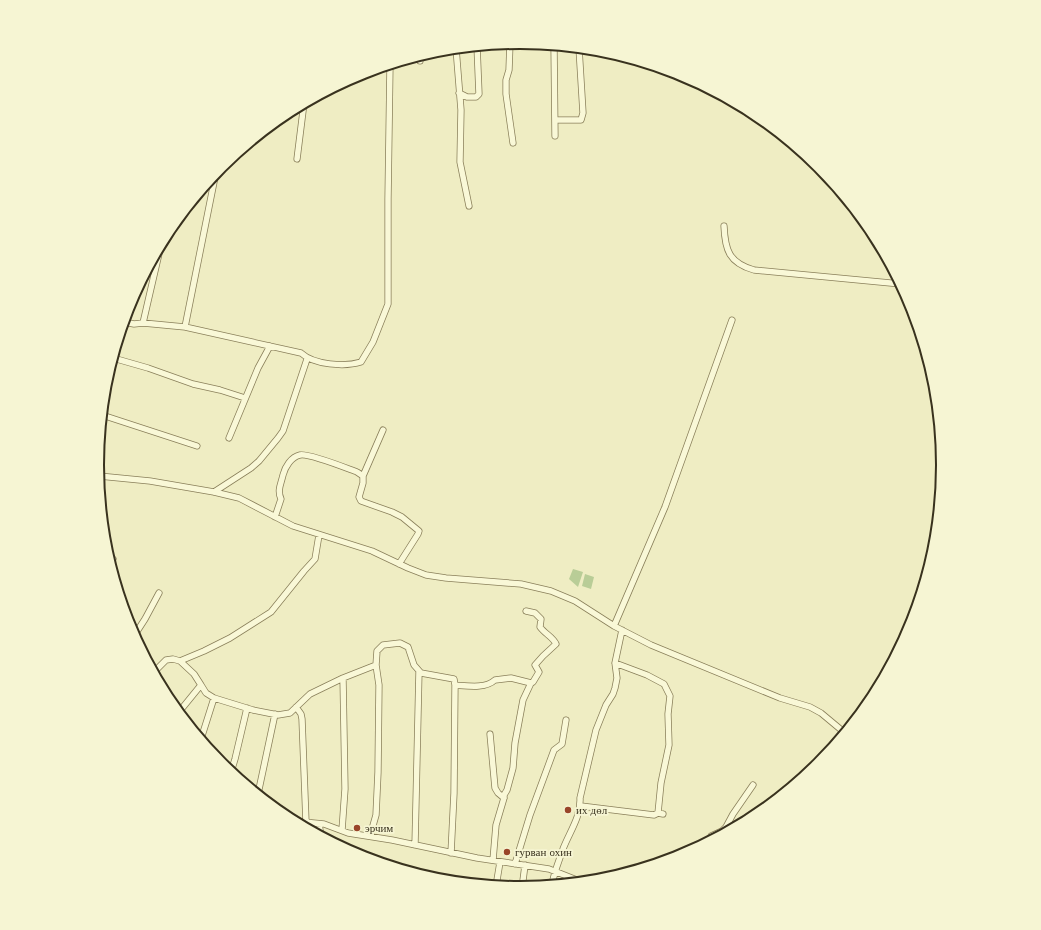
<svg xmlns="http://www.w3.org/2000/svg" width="1041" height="930" viewBox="0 0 1041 930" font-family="'Libre Baskerville',serif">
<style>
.green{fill:#b9cd97}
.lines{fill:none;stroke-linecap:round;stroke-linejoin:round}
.minor-casing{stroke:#897f5a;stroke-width:7}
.minor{stroke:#f9f8d7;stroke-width:5.5}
.poi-dot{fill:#994529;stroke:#f6f5d3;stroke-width:1.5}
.labels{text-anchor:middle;stroke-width:3.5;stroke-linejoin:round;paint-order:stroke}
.poi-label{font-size:11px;fill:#39321e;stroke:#f6f5d3;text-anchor:start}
.rim{fill:none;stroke:#39321e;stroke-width:2}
</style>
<rect width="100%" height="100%" fill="#efedc3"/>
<path class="green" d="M573 569 583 572 578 587 569 579Z
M585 574 594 577 591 589 582 586Z"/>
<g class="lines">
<defs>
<path id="minor" d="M510 43 509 70 506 80V94L513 143
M554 45 555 136
M456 48 461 110 460 162 469 206
M420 56V61
M459 93 467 97H476L479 94 477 46
M555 120H581L583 113 579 48
M297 159 304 103
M724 226C725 250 729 263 754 270L901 284
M124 322 134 324 143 323 185 327 301 353C314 365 345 367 361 362L373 342 388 304V199L390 65
M143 323 161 245
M185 327 216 172
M113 358 148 368 193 384 220 390 245 398
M102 415 197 446
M229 438 258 368 270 346
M99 476 150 481 214 492 239 498 293 526 372 551 408 568 426 575 446 578 521 584 551 591 575 601 614 626 651 645 780 698 810 707 821 713 845 733
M363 476 383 430
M214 492 251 468 259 461 278 438 283 431 307 359
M275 517 281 499C277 490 281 484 283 475 285 467 291 457 300 455 309 453 346 468 357 472L363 476V483L359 497 361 501 392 512 402 517 419 531 418 534 399 564
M110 563 113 559
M526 611 535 613 541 619 540 627C545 634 553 637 556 644L543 656 535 665 539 672 533 682 531 683
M614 626 665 507 732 320
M134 636 145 619 159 593
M615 663 647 675 664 684 670 696 668 714 669 745 661 783 658 813
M154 672 166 660 173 659 180 661 204 651 230 638 271 612 304 571 315 559 319 535
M201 685 206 693 214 698 253 710 278 715 290 713 310 694 343 678 376 665 377 651 383 645 400 643 408 647 414 665 421 673 454 679 455 685C468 686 485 689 495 680L511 678 531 683 523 700 515 743 513 768 507 790 504 795V798L496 825 493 860
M296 707 301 714 302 719 306 822
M179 712 201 685 194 674 180 661
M490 734 495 788 498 793 504 798
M201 739 214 698
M231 772 235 759 247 708
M258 794 275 714
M581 806 654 815 658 813 663 814
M293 821 324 824 348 833 392 840 477 858 549 869 582 882
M319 824 321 836
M342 830 345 789 343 678
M370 836 376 815 378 772 379 685 376 665
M710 841 711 836 722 831 726 827 733 814 753 785
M415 845 419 671
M451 853 454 793 455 685
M515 864 530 815 554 750 562 744 566 720
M552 885C554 872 559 861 563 849 570 831 581 817 580 798L596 730 606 705 613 694 615 688 617 678 615 663 622 630
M496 886 500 862
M522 888 525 865"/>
</defs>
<use href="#minor" class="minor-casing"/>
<use href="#minor" class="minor"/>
</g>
<g class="poi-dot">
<circle cx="568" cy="810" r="4"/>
<circle cx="357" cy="828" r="4"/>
<circle cx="507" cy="852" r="4"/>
</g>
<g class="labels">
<g class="poi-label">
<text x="576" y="814">их дөл</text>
<text x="365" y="832">эрчим</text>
<text x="515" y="856">гурван охин</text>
</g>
</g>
<path d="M0 0H1041V930H0ZM104 465a416 416 0 1 1 832 0a416 416 0 1 1-832 0Z" fill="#f6f5d3" fill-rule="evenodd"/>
<path class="rim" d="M104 465a416 416 0 1 1 832 0a416 416 0 1 1-832 0Z"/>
</svg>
